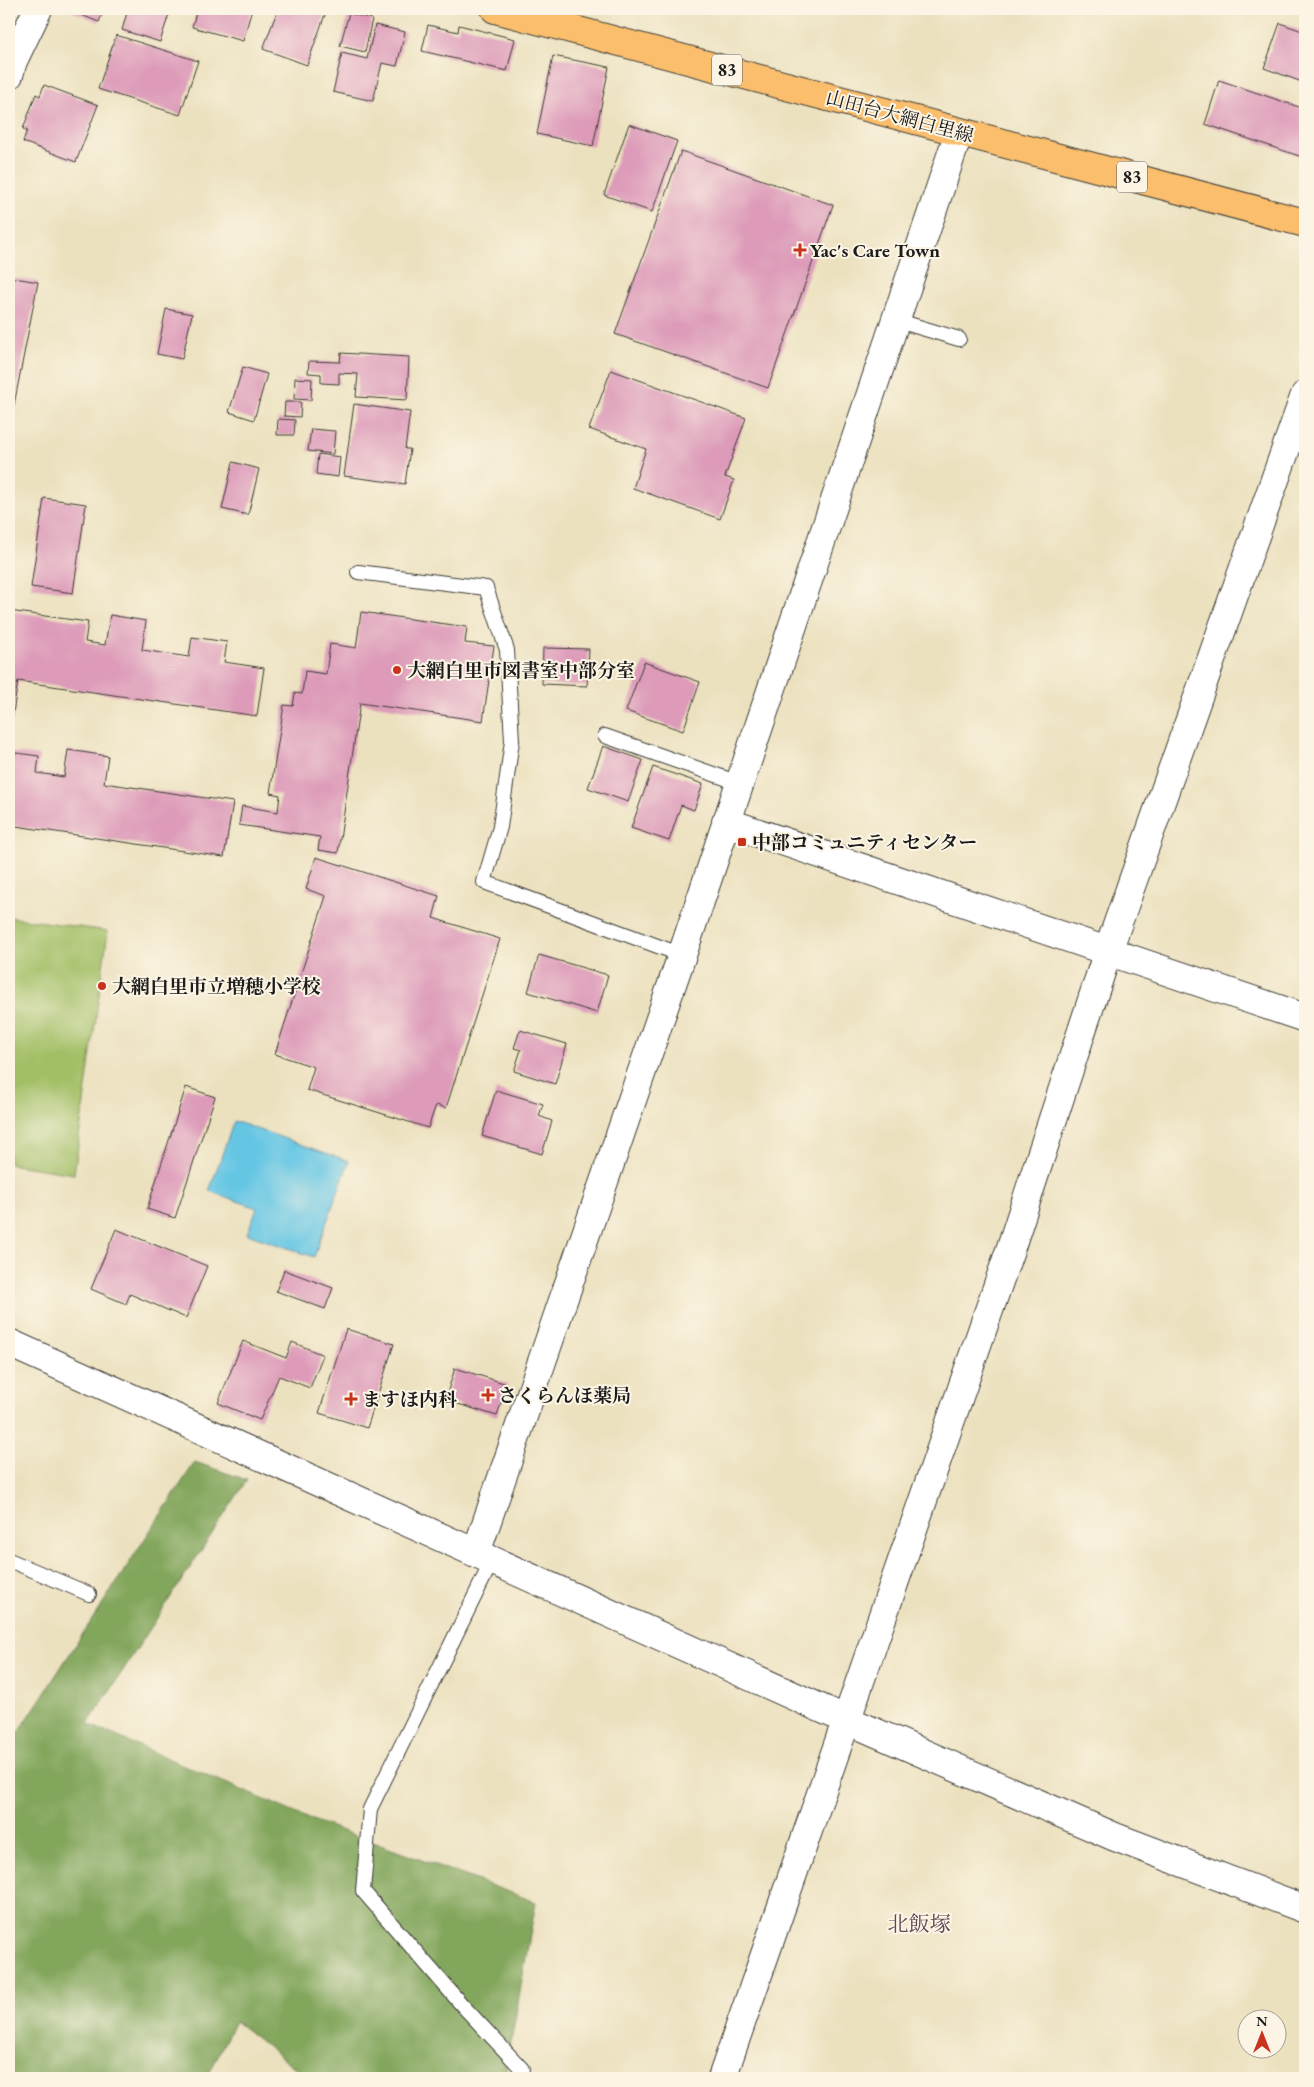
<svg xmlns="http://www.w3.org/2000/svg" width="1314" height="2087" viewBox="0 0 1314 2087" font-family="'EB Garamond','Noto Serif JP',serif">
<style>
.green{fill:#a3bf66;stroke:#606e41}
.forest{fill:#82a65b;stroke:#4f613c}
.water{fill:#65c6e4;stroke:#407180}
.building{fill:#dd9bb9}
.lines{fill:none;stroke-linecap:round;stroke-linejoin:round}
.service-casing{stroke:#3b3a34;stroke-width:16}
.minor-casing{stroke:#3b3a34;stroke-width:30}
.tertiary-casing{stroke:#3b3a34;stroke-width:30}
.primary-casing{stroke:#3b3a34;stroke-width:30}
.service{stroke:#fff;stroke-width:14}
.minor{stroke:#fff;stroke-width:28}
.tertiary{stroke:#fff;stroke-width:28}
.primary{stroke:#fabe6d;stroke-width:28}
.poi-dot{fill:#c8321e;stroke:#fcf5e5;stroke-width:2}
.labels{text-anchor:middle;stroke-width:4;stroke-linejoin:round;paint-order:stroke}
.shield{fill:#fcf5e5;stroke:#5f5d58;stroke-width:1}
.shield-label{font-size:18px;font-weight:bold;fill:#1c1c1c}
.street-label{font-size:19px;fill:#1c1c1c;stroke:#fcf5e5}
.poi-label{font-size:19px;font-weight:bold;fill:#1c1c1c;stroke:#fcf5e5;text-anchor:start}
.quarter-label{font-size:21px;fill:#604853;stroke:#fcf5e5}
</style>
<rect width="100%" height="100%" fill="#fcf5e5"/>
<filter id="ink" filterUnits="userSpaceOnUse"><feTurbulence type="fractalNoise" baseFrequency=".02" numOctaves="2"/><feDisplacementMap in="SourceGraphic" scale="10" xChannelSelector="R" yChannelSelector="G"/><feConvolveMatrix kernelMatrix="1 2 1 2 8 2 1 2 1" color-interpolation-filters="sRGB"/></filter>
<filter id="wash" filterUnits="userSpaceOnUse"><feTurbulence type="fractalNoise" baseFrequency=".0096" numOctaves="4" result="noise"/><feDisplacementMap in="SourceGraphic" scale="20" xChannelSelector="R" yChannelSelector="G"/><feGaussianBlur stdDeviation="1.12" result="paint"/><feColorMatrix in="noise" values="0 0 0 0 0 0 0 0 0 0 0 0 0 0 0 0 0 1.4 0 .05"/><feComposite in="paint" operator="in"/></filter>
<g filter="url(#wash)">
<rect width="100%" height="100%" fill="#ece1bf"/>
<path class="green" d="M9 917 108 931 74 1174 9 1164Z"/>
<path class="forest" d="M195 1462 247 1480 88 1724 307 1818 536 1902 506 2070 501 2078H308L235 2021 207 2078H9V1747Z"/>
<path class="water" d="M234 1121 349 1161 314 1257 247 1234 257 1208 209 1191Z"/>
<g id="blocks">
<path class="building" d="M71 9H104L99 22 71 11Z
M128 9H163L170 11 160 42 122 30Z
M197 9H252L243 41 192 27Z
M278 9H327L307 65 263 49Z
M349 13 372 19 365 52 340 46Z
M1280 23 1305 32V83L1264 68Z
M375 25 405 32 397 66 382 63 373 101 333 92 342 53 367 59Z
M428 25 458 32 459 25 515 39 507 71 422 51Z
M116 35 198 61 180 115 98 89Z
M553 56 609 67 593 146 537 134Z
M1219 80 1305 109V158L1205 124Z
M44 85 98 105 76 162 23 142 27 130 23 129 36 94 40 96Z
M629 124 677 141 652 212 604 195Z
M681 151 833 205 768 388 615 334Z
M9 277 38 282 13 410H9Z
M166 309 192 314 182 359 157 354Z
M341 353 409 357 407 400 356 397 358 374 339 373V384L321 383V374L308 373 309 361 340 362Z
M243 367 267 374 254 420 229 412Z
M611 370 746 418 725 477 734 480 720 519 633 488 646 449 589 429Z
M295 378 312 379 311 400 294 399Z
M285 402H301L300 417 284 416Z
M354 404 410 412 405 449H410L405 484 344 476Z
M9 414H12V430H9Z
M278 419 295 420 294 435H277Z
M311 429 335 431 333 454 308 451Z
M318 454 340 457 338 477 316 474Z
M233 462 259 469 248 515 222 509Z
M44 498 86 504 73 593 31 587Z
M9 611 88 622 85 642 105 645 110 615 146 621 142 650 189 657 192 637 227 642 224 662 264 668 257 716 18 681 9 739Z
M361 612 467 627 465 643 494 646 483 721 360 703 338 853 318 850 320 837 239 825 242 806 278 812 280 795 270 793 284 705 293 706 295 693 302 694 305 671 326 674 330 644 356 648Z
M543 648 589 649 587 686 542 684Z
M644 662 700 682 683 731 626 711Z
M603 746 643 760 628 802 588 788Z
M68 750 108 756 104 783 233 802 224 857 9 825V752L39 756 37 773 64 777Z
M653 767 703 784 694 810 681 805 669 841 631 828Z
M316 857 439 896 433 918 500 939 446 1108 436 1105 428 1128 307 1090 314 1067 275 1054 326 896 306 889Z
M539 955 608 975 597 1013 528 992Z
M520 1030 567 1044 555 1084 514 1071 521 1050 514 1048Z
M186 1087 215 1097 175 1218 147 1209Z
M496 1090 543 1104 539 1116 552 1121 542 1154 482 1136Z
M116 1229 207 1266 186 1318 130 1294 126 1304 91 1289Z
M284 1270 333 1288 325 1309 276 1291Z
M346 1329 394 1344 367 1428 319 1413Z
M243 1341 286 1358 292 1342 323 1355 310 1388 279 1376 260 1420 218 1403Z
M455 1368 507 1384 497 1416 445 1400Z"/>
</g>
</g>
<g filter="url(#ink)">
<use href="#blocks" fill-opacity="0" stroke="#3b3a34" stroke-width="1"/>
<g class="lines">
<defs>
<path id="service" d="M895 320 959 339
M358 572 486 588 507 650 512 741 500 827 484 882 682 955
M605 736 739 783
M9 1560 89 1594
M492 1561 370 1809 363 1891 462 2005 522 2069"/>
<path id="minor" d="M9 75 13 61 38 9
M726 822 1305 1018
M9 1343 847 1720 1115 1837 1305 1909
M722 2078 1010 1250 1108 951 1305 395"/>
<path id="tertiary" d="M476 1553 682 955 959 132"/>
<path id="primary" d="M495 9 1305 223"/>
</defs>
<use href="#service" class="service-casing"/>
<use href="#minor" class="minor-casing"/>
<use href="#tertiary" class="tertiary-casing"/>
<use href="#primary" class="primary-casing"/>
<use href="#service" class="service"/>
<use href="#minor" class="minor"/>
<use href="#tertiary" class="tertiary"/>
<use href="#primary" class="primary"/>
</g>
</g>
<g class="poi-dot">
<path d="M797.5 242.5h5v5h5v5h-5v5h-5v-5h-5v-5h5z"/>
<circle cx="397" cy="670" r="5"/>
<rect x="737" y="837" width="10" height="10" rx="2.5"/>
<circle cx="102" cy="986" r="5"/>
<path d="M485.5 1387.5h5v5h5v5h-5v5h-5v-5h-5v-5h5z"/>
<path d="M348.5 1391.5h5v5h5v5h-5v5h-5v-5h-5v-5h5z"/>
</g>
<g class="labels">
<g class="shield">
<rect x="712" y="54.5" width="30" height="31" rx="4"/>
<rect x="1117" y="161.5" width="30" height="31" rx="4"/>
</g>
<g class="shield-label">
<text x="727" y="76">83</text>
<text x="1132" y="183">83</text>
</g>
<g class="street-label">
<text transform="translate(900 116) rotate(15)" y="7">山田台大網白里線</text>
</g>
<g class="poi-label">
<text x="810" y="257">Yac's Care Town</text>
<text x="407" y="677">大網白里市図書室中部分室</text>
<text x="752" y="849">中部コミュニティセンター</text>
<text x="112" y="993">大網白里市立増穂小学校</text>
<text x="498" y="1402">さくらんほ薬局</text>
<text x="362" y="1406">ますほ内科</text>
</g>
<g class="quarter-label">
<text x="919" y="1931">北飯塚</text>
</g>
</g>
<rect width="1314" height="2087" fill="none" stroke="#fcf5e5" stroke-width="30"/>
<g transform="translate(1262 2034)"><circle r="24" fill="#fcf5e5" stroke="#a29e95"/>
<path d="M0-4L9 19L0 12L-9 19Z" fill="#c8321e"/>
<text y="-8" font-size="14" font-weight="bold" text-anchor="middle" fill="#1c1c1c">N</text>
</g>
</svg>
